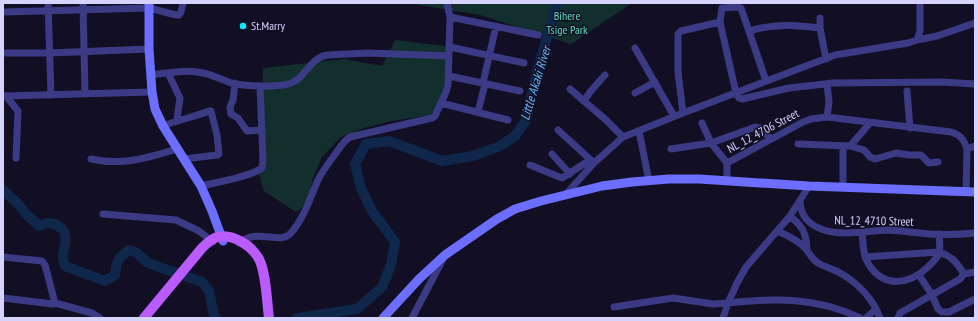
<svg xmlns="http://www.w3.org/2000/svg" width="978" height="321" viewBox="0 0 978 321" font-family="'PT Sans Narrow',sans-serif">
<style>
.green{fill:#122f2d}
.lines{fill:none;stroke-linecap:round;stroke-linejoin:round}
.river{stroke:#0e274a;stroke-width:10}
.street{stroke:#3a3b84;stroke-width:7}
.secondary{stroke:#6b6efe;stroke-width:9}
.primary{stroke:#ba5cfd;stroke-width:10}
.poi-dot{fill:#02edfc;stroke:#120f25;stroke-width:1.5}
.labels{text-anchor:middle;stroke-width:3;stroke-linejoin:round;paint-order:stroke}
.park-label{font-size:12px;fill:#5fdfb9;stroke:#120f25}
.poi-label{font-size:12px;fill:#d7d3ff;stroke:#120f25;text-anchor:start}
.street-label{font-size:12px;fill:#d7d3ff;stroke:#120f25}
.water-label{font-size:13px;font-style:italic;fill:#62bcfe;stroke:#120f25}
</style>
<rect width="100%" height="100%" fill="#120f25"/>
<path class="green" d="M407 3H632L571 44 480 15Z
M395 40 452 47 451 85 437 114 392 121 364 128 341 137 322 157 313 178 310 193 304 206 296 212 264 191 259 175 263 68 344 59 382 66Z"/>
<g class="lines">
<path class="river" d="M3 190 19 205 26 214 39 226C42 225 46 223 48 223 55 223 64 228 65 235 68 247 59 252 65 266L105 281 115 275C116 262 118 258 129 250L137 253 148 263 202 282 209 291 214 315 216 318
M297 318 357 309 382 287 391 265 395 242 372 211 361 188 355 164 366 144 389 141 442 161 473 156 500 146 515 136 526 120 537 72 557 3"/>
<path class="street" d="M48 3 51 95
M83 3 85 94
M3 12 149 8 176 15H179L181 12 183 3
M450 17 538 35
M820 18V28L826 59
M749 31C776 23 793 25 820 28
M917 40 920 31V3
M450 47 524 63
M635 48 674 116
M3 53H49L149 49
M168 73 180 98 177 120
M151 75C169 73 186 69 203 73 214 75 224 81 235 84 250 86 268 87 284 85 306 82 307 59 327 55L368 53 449 56
M449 76 520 91
M766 81 741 8 738 7 722 8 720 22 736 93 739 98 742 99 789 88 833 83 942 82 975 84
M235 83 233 100 230 107 231 114 238 118 247 131 262 130
M483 83 496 26
M827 84 829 102 827 117
M570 89 606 120 623 137
M907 91 910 128
M635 93 655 82
M3 96 152 92
M6 96 18 111 16 158
M584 101 590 92 605 75
M441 103 508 120
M478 112 485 84
M683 113 678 72V34L681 31 720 22
M702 123 711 143 727 163
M163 126C178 120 194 117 209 111H211L217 135 219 154 217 155 184 159
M558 130 593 162
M639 131 649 181
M798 144 850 146 870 123
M843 146V187
M850 146 864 150 870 157 875 159 896 153 909 155H921L929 163 938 162
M671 149 711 143 755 127 760 128 771 139
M967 149 975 146
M552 154 570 174
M91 159C123 166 147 158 177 149
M530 165 562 178 590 160
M727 181V163L803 122 811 119 827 117 951 132C961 135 964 140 967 149L966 192
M201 186C217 182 249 177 262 168L263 161 260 86
M809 186 790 216 746 267 737 283 728 303C774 298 818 297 860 318
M566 194 594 163 623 137 683 113 835 55 908 43 917 40 937 36 975 23
M800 202C801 217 809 225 824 230 840 236 868 231 886 230 897 230 908 232 919 233 938 235 957 235 975 233
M103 214 176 220 199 231 213 242
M790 216C803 227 806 232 807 250
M777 231C787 235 799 241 806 249 810 254 812 259 818 263 825 267 833 269 840 273 858 283 873 299 880 318
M862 232C863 243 863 256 869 265 885 289 910 284 928 267 932 263 937 259 939 253 941 248 939 240 939 234
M239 243C257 227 280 246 291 233 305 217 310 197 319 178 324 169 330 161 336 153 340 147 344 141 350 137L432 118 435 116 446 92 448 85 450 17 447 3
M3 257 42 261 45 265 55 303
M865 257 939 252C952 256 957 263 964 274
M919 275 932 295 938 309 942 312H949L975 299
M3 298 53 304 55 303 92 313 100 318
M614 307 673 298 713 304 728 303 723 318
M412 318 443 259
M866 318 876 309
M898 318 900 313 960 279 964 274 975 272"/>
<path class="secondary" d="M149 3V49L152 92 155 109 163 126 201 186 212 211 223 241
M383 318 419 279 445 255 497 219 515 209 541 201 602 186 632 182 669 179H699L809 186 975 192"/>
<path class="primary" d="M144 318 202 248C206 244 211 239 217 237 233 233 252 246 259 259 266 272 267 303 269 318"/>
</g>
<circle class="poi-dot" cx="243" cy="26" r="4"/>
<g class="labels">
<g class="park-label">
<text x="567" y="20">Bihere<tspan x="567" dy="14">Tsige Park</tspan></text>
</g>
<g class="poi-label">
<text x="251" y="30">St.Marry</text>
</g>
<g class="street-label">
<text transform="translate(763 131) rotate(-28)" y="4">NL_12_4706 Street</text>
<text transform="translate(874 221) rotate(1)" y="4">NL_12_4710 Street</text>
</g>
<g class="water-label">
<text transform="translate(535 83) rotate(-73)" y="5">Little Akaki River</text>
</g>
</g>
<rect width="978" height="321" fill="none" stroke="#d7d3ff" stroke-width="8"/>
</svg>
